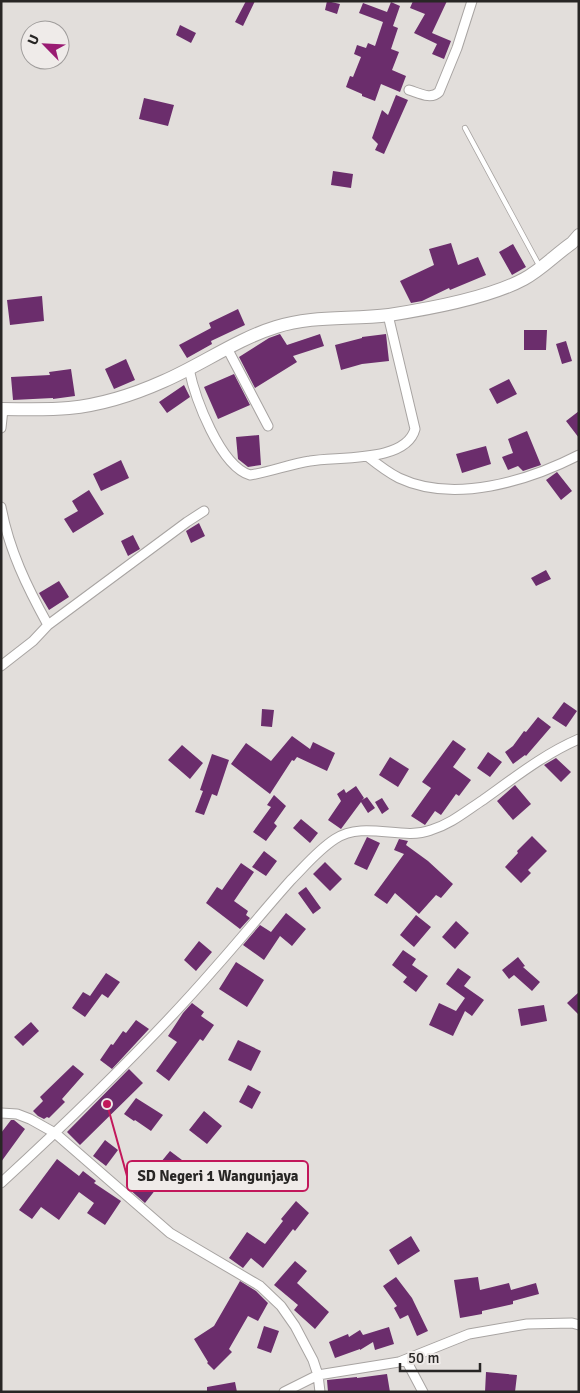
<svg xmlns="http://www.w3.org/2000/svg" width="580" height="1393" viewBox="0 0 580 1393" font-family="Signika,sans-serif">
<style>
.building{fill:#6b2d6c}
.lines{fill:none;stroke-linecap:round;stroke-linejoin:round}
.service-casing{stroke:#a8a4a2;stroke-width:6}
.minor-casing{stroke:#a8a4a2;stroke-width:11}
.secondary-casing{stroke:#a8a4a2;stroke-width:14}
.service{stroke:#fff;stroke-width:4.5}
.minor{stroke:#fff;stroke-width:9}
.secondary{stroke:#fff;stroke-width:12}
.leader{fill:none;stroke:#c2185b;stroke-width:2}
.callout-dot{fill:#c2185b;stroke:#efebe9;stroke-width:2}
.callout{fill:#efebe9;stroke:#c2185b;stroke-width:2}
.callout-label{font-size:15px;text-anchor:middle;font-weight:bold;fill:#282625}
</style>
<rect width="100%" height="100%" fill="#e2dedb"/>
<path class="building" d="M246 1H255L243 26 235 22Z
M327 1 340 4 337 14 325 10Z
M413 1H447L432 33 451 41 444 59 432 54 437 44 414 33 425 14 410 8Z
M391 2 400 6 393 26 398 28 391 49 399 52 392 70 406 76 400 92 381 84 375 101 362 96V94L346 87 350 76 353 77 361 57 354 54 357 45 366 48 368 43 375 46 383 22 359 13 363 3 387 12Z
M180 25 196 33 191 43 176 35Z
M396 95 408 100 384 154 375 150 378 144 372 138 382 110 388 115Z
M144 98 174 105 168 126 139 119Z
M333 171 353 174 351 188 331 185Z
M451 243 458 265 478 257 486 275 450 290 449 288 422 301 411 303 400 281 434 265 429 249Z
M513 244 526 267 512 275 499 252Z
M42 296 44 321 10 325 7 300Z
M238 309 245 325 211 341 212 344 187 358 179 345 211 328 209 323Z
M524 330H547L546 350H524Z
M280 334 287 345 320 334 324 346 293 356 297 362 255 388 239 357 269 338Z
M386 334 389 361 362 364 341 370 335 345 362 338V337Z
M566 341 572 361 562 364 556 344Z
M126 359 135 380 114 389 105 369Z
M71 369 75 396 53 399V398L13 400 11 377 50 375 49 372Z
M234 374 250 405 218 419 204 387Z
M509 379 517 394 497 404 489 389Z
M184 385 190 397 167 413 159 402Z
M579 411V438L566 421Z
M527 431 541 465 523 471 518 466 508 470 502 457 513 453 508 439Z
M259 435 261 465 248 467 238 459 236 437Z
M486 446 491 464 462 473 456 454Z
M121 460 129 478 101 491 93 474Z
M557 472 572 491 561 500 546 480Z
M89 490 104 514 73 533 64 519 78 511 72 501Z
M199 523 205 536 191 543 186 531Z
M133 535 140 549 128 556 121 541Z
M546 570 551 579 536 586 531 578Z
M59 581 69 597 49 610 39 593Z
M564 702 577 711 566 727 552 718Z
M262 709 274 710 272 727 261 726Z
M538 717 551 727 526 756 525 755 513 764 505 752 513 746 524 731 526 732Z
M292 736 310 749 313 742 335 753 327 771 297 757 294 761 292 760 270 794 231 764 246 743 271 761Z
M453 740 466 749 453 767 471 780 459 796 456 794 441 815 435 811 425 825 411 816 431 788 422 782Z
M182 745 203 763 190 779 168 760Z
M488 752 502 762 490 777 477 768Z
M212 754 229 760 217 796 212 794 204 815 195 812 203 791 200 790Z
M390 757 409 769 398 787 379 775Z
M556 758 571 772 561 782 544 765Z
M515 785 531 804 513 820 497 801Z
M356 786 364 798 362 800 367 797 375 808 368 813 361 802 341 829 328 820 341 801 337 794 344 789 346 793Z
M274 795 286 806 274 823 277 826 266 841 253 832 271 807 267 805Z
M382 798 389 809 382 814 375 802Z
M301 819 318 833 310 843 293 828Z
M532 836 547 851 528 870 531 873 521 883 505 867 518 853 517 851Z
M367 837 380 843 367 870 354 864Z
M399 839 408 841 406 845 428 861 453 884 441 898 436 895 419 914 395 893 387 904 374 895 404 854 394 850Z
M264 851 277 861 266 876 252 867Z
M325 862 342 879 330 891 313 874Z
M241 863 254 872 234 901 248 911 246 915 250 918 240 929 206 903 217 887 222 890Z
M306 887 321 908 313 914 298 893Z
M286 913 306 929 292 946 280 936 264 960 243 945 260 925 271 932Z
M416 915 431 927 414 947 400 935Z
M456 921 469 933 455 949 442 937Z
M199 941 212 952 196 971 184 960Z
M403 950 416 959 412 965 428 976 416 992 403 982 407 977 392 965Z
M518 957 525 966 523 967 540 982 532 991 514 975 509 979 502 970Z
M236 962 264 980 247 1007 219 989Z
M458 968 471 977 464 986 484 1000 472 1016 465 1011 453 1036 429 1025 439 1003 456 1011 465 998 446 984Z
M106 973 120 982 108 998 102 994 85 1017 72 1008 83 992 90 996Z
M579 992V1015L567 1003Z
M192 1003 204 1012 201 1016 214 1025 203 1041 200 1039 169 1081 156 1071 177 1042 168 1036 183 1013Z
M544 1005 547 1021 521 1026 518 1009Z
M136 1020 149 1029 112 1069 100 1060 111 1044 113 1045 123 1031 126 1033Z
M31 1022 39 1031 23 1046 14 1037Z
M238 1040 261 1051 251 1071 228 1060Z
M73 1065 84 1074 62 1099 65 1102 49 1118 47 1117 44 1119 38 1116 33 1111 43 1101 40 1097Z
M129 1069 143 1083 80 1145 67 1132Z
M248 1085 261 1092 252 1109 239 1102Z
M136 1098 163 1115 151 1131 135 1120 134 1121 124 1114Z
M204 1111 222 1126 207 1144 189 1130Z
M11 1120H14L25 1129 1 1162V1133Z
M105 1140 118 1150 106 1166 93 1156Z
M170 1151 182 1160 165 1181 164 1179 145 1203 129 1189 140 1174 147 1179Z
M57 1159 79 1176 83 1171 96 1181 94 1183 121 1201 105 1225 87 1213 94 1203 79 1192 59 1220 41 1207 32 1219 19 1210Z
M296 1201 309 1213 295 1231 293 1229 263 1268 251 1258 243 1268 229 1258 247 1232 265 1244 283 1221 281 1219Z
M411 1236 420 1251 398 1265 389 1250Z
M295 1261 307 1271 297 1283 329 1312 315 1329 294 1310 298 1305 274 1285Z
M396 1277 412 1298 428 1331 417 1336 408 1315 400 1319 394 1308 397 1306 383 1286Z
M478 1277 480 1290 509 1283 511 1290 536 1283 539 1294 513 1301V1304L482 1311V1314L460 1318 454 1280Z
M240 1281 256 1291 268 1303 258 1321 248 1316 229 1349 232 1352 214 1370 207 1363 208 1362 194 1339 214 1326Z
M264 1326 279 1331 271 1353 257 1348Z
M389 1327 394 1344 375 1350 373 1342 360 1350V1349L335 1358 329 1342 348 1334 349 1337 360 1330 363 1335Z
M486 1372 517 1375 515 1392H485Z
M387 1374 390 1392H328L327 1380 357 1377V1378Z
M235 1382 237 1392H207V1387Z"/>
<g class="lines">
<defs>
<path id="service" d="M465 128 540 267"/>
<path id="minor" d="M409 90C419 93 431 100 439 92L457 48 472 1
M227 348 268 426
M189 369C195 398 220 466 250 475 270 472 290 464 310 461 338 456 406 463 415 429L388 315
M1 428 3 409
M367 456C377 464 387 472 399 478 454 504 528 481 579 455
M1 507C9 550 27 587 48 625L187 522 204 511
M1 666 33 641 48 625
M1 1113 17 1114 30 1119 55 1133 170 1233 260 1286 281 1306 295 1326 313 1360 318 1375 399 1362 469 1334 527 1324 572 1323 579 1325
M1 1183C75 1115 148 1045 214 969 240 940 265 909 291 880 305 866 318 850 335 839 364 820 402 841 431 830 451 824 466 811 483 800 514 778 544 754 579 739
M406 1360 423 1392
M284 1392 318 1375 320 1392"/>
<path id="secondary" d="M1 409C24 409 47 410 69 408 101 405 135 394 164 381 201 365 237 339 276 327 313 315 351 320 389 315 428 309 489 298 524 279 541 270 556 254 572 243L579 235"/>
</defs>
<use href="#service" class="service-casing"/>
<use href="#minor" class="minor-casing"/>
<use href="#secondary" class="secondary-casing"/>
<use href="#service" class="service"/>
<use href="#minor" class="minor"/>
<use href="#secondary" class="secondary"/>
</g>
<path class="leader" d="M107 1104L127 1176"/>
<circle class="callout-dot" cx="107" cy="1104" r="5"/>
<rect class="callout" x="127" y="1161" width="181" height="30" rx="5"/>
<g class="callout-label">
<text x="218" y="1181">SD Negeri 1 Wangunjaya</text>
</g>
<rect width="580" height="1393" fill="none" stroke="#282625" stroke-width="5"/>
<g transform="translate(45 45) rotate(294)"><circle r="24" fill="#efebe9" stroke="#9f9c9b"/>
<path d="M0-4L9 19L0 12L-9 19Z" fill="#991b72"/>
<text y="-8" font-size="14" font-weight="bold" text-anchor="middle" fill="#282625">U</text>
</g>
<path d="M400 1363v8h80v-8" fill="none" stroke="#282625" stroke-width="2.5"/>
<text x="408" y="1363" font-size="15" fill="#282625" stroke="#efebe9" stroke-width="4" paint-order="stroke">50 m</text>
</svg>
